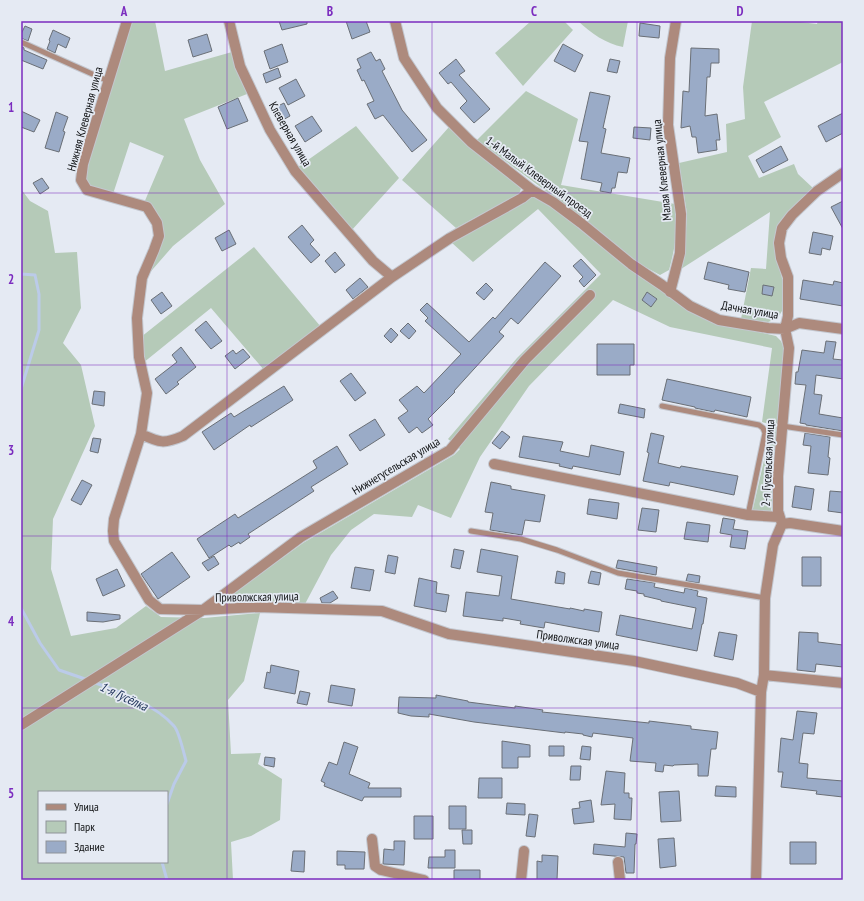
<svg xmlns="http://www.w3.org/2000/svg" width="864" height="901" viewBox="0 0 864 901" font-family="'PT Sans Narrow',sans-serif">
<style>
.green{fill:#b5cab8;fill-rule:evenodd}
.lines{fill:none;stroke-linecap:round;stroke-linejoin:round}
.stream{stroke:#bbcbe9;stroke-width:3}
.building{fill:#9aabc7;stroke:#6a6f76}
.service-casing{stroke:#c3c7cf;stroke-width:7}
.minor-casing{stroke:#c3c7cf;stroke-width:12}
.service{stroke:#ad8a7d;stroke-width:5}
.minor{stroke:#ad8a7d;stroke-width:10}
.grid{fill:none;stroke:#7b2cbf;stroke-width:1;stroke-opacity:0.55}
.labels{text-anchor:middle;stroke-width:3.5;stroke-linejoin:round;paint-order:stroke}
.street-label{font-size:12px;fill:#0f1113;stroke:#e5eaf3}
.water-label{font-size:13px;font-style:italic;fill:#1d3158;stroke:#e5eaf3}
.neatline{fill:none;stroke:#7b2cbf;stroke-width:1.5}
.grid-label{font-size:13px;text-anchor:middle;font-weight:bold;fill:#7b2cbf}
</style>
<rect width="100%" height="100%" fill="#e5eaf3"/>
<path class="green" d="M132 21H155L165 71 232 52 236 66 247 94 184 119 200 160 225 204 173 246 146 277 163 236 144 203 164 156 130 142 113 194 95 189 88 185 86 179 87 164 111 81Z
M531 21H564L573 30 523 86 495 53Z
M578 21H628L623 47C606 44 591 33 578 21Z
M752 21H792L817 24 818 21H843V62L764 102 781 137 748 156 759 178 794 164 798 174 813 188 788 212 777 260 782 278V311L777 319 768 322 741 319 751 268 766 269 770 212 681 269 684 256 687 214 679 163 727 152 726 124 745 119 743 87Z
M526 91 578 119 561 185 675 204C679 228 675 248 669 270L660 275 634 261 584 219 477 140Z
M356 126 399 178 351 231 298 167Z
M449 127 518 184 521 189 519 194 456 228 402 180Z
M21 189 30 201 48 211 55 253 77 252 81 308 63 343 81 365 95 426 53 519 51 569 71 636 116 628 146 606 161 617 204 618 260 613 244 681 228 700 231 754 261 753 258 764 282 779 280 820 251 836 231 842 233 880H21ZM39 792H167V862H39Z
M533 196 551 204 720 323 776 336 781 341 784 349 771 513H752L772 425 762 422 772 348 670 327 613 300 529 386 480 457 451 518 418 505 412 517 374 514 351 530 331 555 305 604H224V600L303 543 454 455 460 449 448 439 517 358 601 274 538 209 473 262 451 242 523 200Z
M254 247 321 327 264 370 211 308 143 363 141 337Z"/>
<g class="lines">
<path class="stream" d="M21 274 35 275 39 294V330L21 389
M21 608 40 643 59 670 88 680
M93 682C118 691 156 705 174 726 179 731 184 754 186 761L174 784 167 804
M162 862 167 880"/>
</g>
<path class="building" d="M279 21H307V24L282 30Z
M346 21H366L370 32 352 39Z
M640 23 660 26 659 38 639 36Z
M25 26 32 29 28 41 21 38V34Z
M53 30 70 38 66 48 58 44 55 53 47 49 50 41 49 40Z
M207 34 212 51 193 57 188 40Z
M282 44 288 62 270 69 264 51Z
M563 44 583 55 575 72 554 61Z
M21 46 24 48V50L47 60 43 69 21 60Z
M691 48 719 49V63H711L710 77H707L705 116 717 114 720 140H716L717 150 698 153 696 137H692L690 126 681 128 683 91 689 92Z
M371 52 376 61 380 59 385 69 382 71 402 110 427 140 412 152 383 115 375 119 367 104 374 101 364 80 362 81 357 70 361 68 357 59Z
M456 59 465 71 459 75 490 109 474 123 460 108 467 101 451 82 448 84 439 73Z
M610 59 620 61 617 73 607 71Z
M278 68 281 77 266 83 263 74Z
M296 79 305 96 288 105 279 88Z
M590 92 610 96 603 128 606 129 601 153 630 158 627 173 618 172 615 188H612L611 193 600 191 602 183 581 179 588 142 579 141Z
M238 98 248 121 227 129 218 107Z
M284 103 290 116 281 121 274 108Z
M21 111 40 120 34 132 21 127Z
M56 112 68 117 63 131 65 132 59 152 45 148Z
M843 113V133L826 142 818 126Z
M312 116 322 131 305 142 295 126Z
M634 127 651 128 650 140 633 138Z
M781 146 788 160 763 173 756 160Z
M42 178 49 188 40 194 33 183Z
M843 201V229L831 207Z
M302 225 314 240 310 244 320 255 311 263 288 237Z
M229 230 236 244 222 251 215 238Z
M813 232 833 236 830 250 822 248 821 255 809 253Z
M335 252 345 265 335 273 325 261Z
M581 259 596 275 584 287 579 281 583 277 573 266Z
M545 262 561 276 518 324 511 318 499 332 504 336 454 391 455 392 428 419 433 425 422 433 417 427 409 433 398 418 408 411 399 400 417 386 424 393 461 354 425 321 428 318 420 310 427 303 469 342 493 317 495 319Z
M708 262 749 272 745 292 728 289 729 285 704 279Z
M360 278 368 287 353 299 346 290Z
M803 280 833 285 834 281 843 283V306L800 299Z
M486 283 493 290 484 300 476 293Z
M763 285 774 287 772 296 762 294Z
M162 292 172 306 161 314 151 300Z
M647 292 657 299 651 307 642 300Z
M206 321 222 341 211 349 195 330Z
M408 323 416 331 409 339 400 331Z
M391 328 398 335 391 343 384 336Z
M826 341 836 342 833 359 843 360V379L816 375 814 394 822 395 819 414 843 418V431L806 425V424L800 423 806 385 795 384 796 372H798L802 350 824 353Z
M597 344H634V365H630V375H597Z
M181 347 196 367 177 382 179 384 166 394 155 379 177 362 172 355Z
M243 349 250 357 235 369 225 356 233 350 236 354Z
M351 373 366 393 355 401 340 381Z
M667 379 751 397 747 417 715 410 714 412 695 408V407L662 400Z
M284 386 293 400 251 427 250 425 214 450 202 432 231 413 234 417Z
M94 391 105 392 104 406 92 404Z
M620 404 645 409 644 418 618 413Z
M375 419 385 435 360 451 349 435Z
M502 431 510 437 500 449 492 443Z
M651 433 664 436 658 463 680 468 681 466 738 476 734 495 670 482 669 486 643 481 649 453 647 452Z
M805 433 830 437 828 457 830 458 828 475 808 473 811 446 803 445Z
M523 436 563 442 560 451 589 457 591 445 624 452 620 475 573 466 572 469 559 466 560 464 519 457Z
M93 438 101 439 98 453 90 451Z
M337 446 348 464 311 487 314 491 248 534 250 537 240 544 239 542 231 547 229 545 209 558 197 539 235 514 238 518 317 468 313 461Z
M82 480 92 485 81 505 71 500Z
M491 482 511 486V489L545 495 540 522 525 520 522 535 490 530 493 513 485 512Z
M795 486 814 489 811 510 792 507Z
M830 491 843 492V513L828 511Z
M589 499 619 503 617 519 587 514Z
M642 508 659 510 656 532 638 530Z
M723 518 735 520 733 529 748 531 745 549 730 547 732 535 720 533Z
M687 522 710 525 708 542 684 539Z
M454 549 464 551 460 569 451 567Z
M481 549 518 556 511 599 570 609V608L584 611V609L602 612 599 632 545 622 544 628 520 624 521 621 503 618V621L463 616 466 592 499 596 502 576 477 572Z
M172 552 190 577 158 599 141 574Z
M388 555 398 557 395 574 385 572Z
M214 556 219 564 208 571 202 563Z
M802 557H821V586H802Z
M618 560 657 567 656 575 616 568Z
M355 567 374 570 370 591 351 588Z
M117 569 125 586 103 596 96 579Z
M557 571 565 573 564 584 555 583Z
M591 571 601 573 599 585 588 583Z
M688 574 700 576 699 583 686 581Z
M419 578 437 582 436 593 449 595 446 612 414 606Z
M627 579 655 583 654 587 684 593 685 588 698 591 697 596 707 598 703 624H702L697 651 616 635 620 615 692 629 696 608 661 601V600L644 596V594L637 593V591L625 589Z
M333 591 338 598 330 603H322L320 598Z
M87 612 120 615V619L103 622 87 621Z
M719 632 737 635 733 660 714 656Z
M799 632 818 633V642L843 645V667L816 664 815 672 797 670Z
M271 665 299 671 295 694 264 688 267 672 270 673Z
M331 685 355 689 352 706 328 702Z
M300 691 310 693 307 705 297 703Z
M436 695 468 701V702L515 708V706L543 710 542 712 649 723V721L691 726V729L718 732 716 749H711L708 776H698V764L674 765 673 766 664 765 663 772 655 771 656 763 630 761 633 738 593 733 592 737 583 735V734L565 732V733L474 722 429 714V717L411 716 398 713 399 697 436 698Z
M797 711 817 713 814 734 803 733 799 763 808 764 807 778 843 781V797L816 794 817 791 781 787 783 772H778L781 738 793 740Z
M502 741 530 745V757H518V768H502Z
M344 742 358 747 349 774 370 783 368 788H401V797H364L362 801 324 786 325 783 321 781 329 762 337 765Z
M549 746H564V756H549Z
M582 746 591 747 590 760 580 759Z
M265 757 275 758 274 767 264 765Z
M571 766H581L580 780H570Z
M606 771 625 773 624 793H629V798H632L631 820 614 819 615 804 601 805Z
M479 778H502V798H478Z
M716 786 736 787V797L715 796Z
M679 791 681 821 661 822 659 792Z
M591 800 594 822 574 824 572 809 580 808 579 802Z
M507 803 525 804V815L506 814Z
M449 806H466V829H449Z
M529 814 538 815 535 837 526 836Z
M414 816H433V839H414Z
M462 830H472V844H463Z
M626 833 637 834 636 844H635L634 873H626L624 857 593 854 594 844 625 847Z
M674 838 676 866 660 868 658 839Z
M394 841H405L404 865 383 864 384 849 394 850Z
M790 842H816V864H790Z
M445 850H455V868H428L429 857H445Z
M293 851H305L304 872 291 871Z
M337 851 365 852 364 869H345V865H337Z
M542 855 558 856 557 880H537V861L542 862Z
M454 870H480V880H454Z"/>
<g class="lines">
<defs>
<path id="service" d="M21 42 108 81
M662 406 759 425 763 428 765 433 748 515
M782 426 843 435
M471 531 521 539 557 550 618 573 765 598"/>
<path id="minor" d="M127 21 83 164 81 180 87 190 147 207 157 223 159 236 154 250 142 278 137 318 139 357 147 393 141 434 114 519 113 531 114 541 149 600 160 609 203 610 257 607 382 611 449 634 634 661 737 683 761 692 756 880
M229 21 240 66 270 130 295 171 373 261 392 277
M395 21 404 58 437 108 471 142 532 190 553 202 581 223 631 264 662 285 690 306 719 320 768 328 785 329 799 323 843 329
M670 292 680 253 681 214 668 125 670 58 676 21
M141 434C160 443 164 444 183 436L392 277 450 238 522 198 532 190
M494 464 748 515 779 517
M782 524 790 523 843 531
M764 675 843 683
M761 692 764 675 765 598 773 545 782 524 778 511V476L789 348 785 329 788 316V277L781 258 779 243 782 228 792 215 817 191 843 173
M21 725 203 610 301 537 450 450 525 360 590 295
M372 839 375 866 381 870 424 880
M618 862 620 880
M521 880 524 851"/>
</defs>
<use href="#service" class="service-casing"/>
<use href="#minor" class="minor-casing"/>
<use href="#service" class="service"/>
<use href="#minor" class="minor"/>
</g>
<path class="grid" d="M227 21V880M432 21V880M637 21V880M21 193H843M21 365H843M21 536H843M21 708H843"/>
<g class="labels">
<g class="street-label">
<text transform="translate(85 119) rotate(-75)" y="4">Нижняя Клеверная улица</text>
<text transform="translate(290 134) rotate(60)" y="4">Клеверная улица</text>
<text transform="translate(662 170) rotate(-96)" y="4">Малая Клеверная улица</text>
<text transform="translate(539 177) rotate(36)" y="4">1-й Малый Клеверный проезд</text>
<text transform="translate(750 310) rotate(10)" y="4">Дачная улица</text>
<text transform="translate(768 463) rotate(-87)" y="4">2-я Гусельская улица</text>
<text transform="translate(396 466) rotate(-31)" y="4">Нижнегусельская улица</text>
<text transform="translate(257 597) rotate(-1)" y="4">Приволжская улица</text>
<text transform="translate(578 640) rotate(8)" y="4">Приволжская улица</text>
</g>
<g class="water-label">
<text transform="translate(124 696) rotate(25)" y="5">1-я Гусёлка</text>
</g>
</g>
<rect width="864" height="901" fill="none" stroke="#e5eaf3" stroke-width="44"/>
<rect x="38" y="791" width="130" height="72" fill="#e5eaf3" stroke="#8f9399"/>
<rect x="46" y="804" width="20" height="6" fill="#ad8a7d" stroke="#8f9399"/>
<text x="74" y="811" font-size="12" fill="#0f1113">Улица</text>
<rect x="46" y="821" width="20" height="12" fill="#b5cab8" stroke="#8f9399"/>
<text x="74" y="831" font-size="12" fill="#0f1113">Парк</text>
<rect x="46" y="841" width="20" height="12" fill="#9aabc7" stroke="#8f9399"/>
<text x="74" y="851" font-size="12" fill="#0f1113">Здание</text>
<rect x="22" y="22" width="820" height="857" class="neatline"/>
<g class="grid-label">
<text x="124" y="16">A</text>
<text x="330" y="16">B</text>
<text x="534" y="16">C</text>
<text x="740" y="16">D</text>
<text x="11" y="112">1</text>
<text x="11" y="284">2</text>
<text x="11" y="455">3</text>
<text x="11" y="626">4</text>
<text x="11" y="798">5</text>
</g>
</svg>
